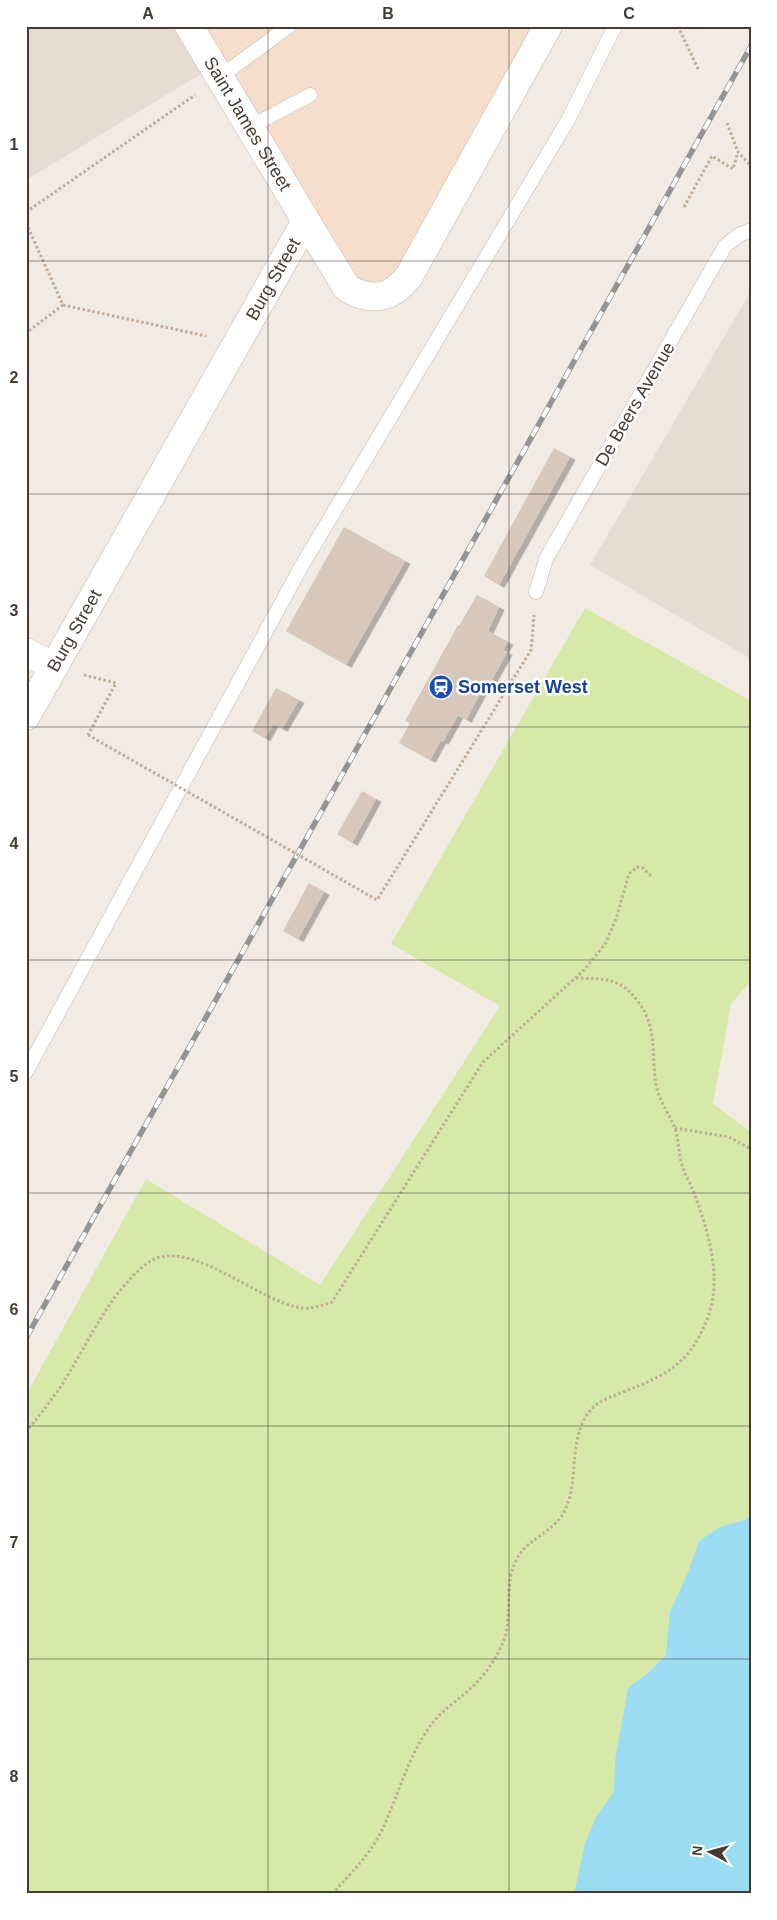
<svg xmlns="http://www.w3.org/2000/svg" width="777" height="1920" viewBox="0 0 777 1920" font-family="Arial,sans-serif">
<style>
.residential{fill:#e7dcd1}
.commercial{fill:#f6decc}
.green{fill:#d6e9a9}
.water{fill:#9bdcf3}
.building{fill:#d7c8bb;filter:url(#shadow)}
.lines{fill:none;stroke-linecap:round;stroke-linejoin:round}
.lane-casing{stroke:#c1b5a8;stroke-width:15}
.street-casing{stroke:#c1b5a8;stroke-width:29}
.path{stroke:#c0ab96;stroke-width:3;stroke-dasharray:2.5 2.5;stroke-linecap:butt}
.lane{stroke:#fff;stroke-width:14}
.street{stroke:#fff;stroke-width:28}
.rail-casing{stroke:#949494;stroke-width:5.5}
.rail{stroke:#fff;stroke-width:4;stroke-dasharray:11;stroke-linecap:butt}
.path-bridge{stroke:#c0ab96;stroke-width:3;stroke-dasharray:2.5 2.5;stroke-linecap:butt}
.grid{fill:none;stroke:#443b33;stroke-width:1;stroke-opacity:0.55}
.labels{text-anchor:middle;stroke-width:5;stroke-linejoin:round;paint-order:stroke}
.street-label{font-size:18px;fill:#443b33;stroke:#fff}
.transit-label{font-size:18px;font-weight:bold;fill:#164399;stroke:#fff;text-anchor:start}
.neatline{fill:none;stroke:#443b33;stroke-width:2}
.grid-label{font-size:16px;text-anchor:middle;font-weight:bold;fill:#443b33}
</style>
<defs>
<filter id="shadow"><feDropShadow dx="5.5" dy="3" stdDeviation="0" flood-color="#0004"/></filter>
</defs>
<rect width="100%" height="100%" fill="#f2ebe3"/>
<path class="residential" d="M26 26H190L214 66 26 180Z
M751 291V659L590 565Z"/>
<path class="commercial" d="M190 26H552L410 277 368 297Z"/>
<path class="green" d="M585 608 751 701V981L731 1004 713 1104 751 1132V1894H26V1395L146 1179 320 1285 500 1006 391 944Z"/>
<path class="water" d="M751 1515V1894H574L585 1844 596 1817 614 1792 615 1761 628 1688 648 1673 666 1655 670 1612 689 1570 699 1541 720 1527 745 1520Z"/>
<path class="building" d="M554 448 570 457 499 585 484 576Z
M344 527 405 561 346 665 286 631Z
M477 595 499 607 488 631 508 642 503 650 507 652 490 683 487 681 466 720 458 715 443 742 441 740 430 760 399 743 410 723 405 721 458 625 459 626Z
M276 688 299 700 282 729 273 724 265 738 252 731Z
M362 791 376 799 352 843 337 834Z
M309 883 324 892 298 939 283 931Z"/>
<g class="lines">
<defs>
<path id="lane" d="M220 77 289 26
M250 127 310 95
M536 592 546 559 725 246 739 235 751 230
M26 1072 301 567 568 120 615 26"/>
<g id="street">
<path id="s1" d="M189 26 306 221"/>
<path d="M26 652 53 666"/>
<path id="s2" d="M26 716 306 221 347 288C371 302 392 299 409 276L548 26"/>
</g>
</defs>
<use href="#lane" class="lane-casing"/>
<use href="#street" class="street-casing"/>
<path class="path" d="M678 26 699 71
M727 123 738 152 751 166
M684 207 712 156 733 169 738 152
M26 212 195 95
M26 223 63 305 26 333
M63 305 206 336
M84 675 116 683 88 735
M344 881 377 900 531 650 534 615
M675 1128 729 1137 751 1149
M26 1432C38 1417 50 1402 61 1386 87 1346 107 1296 145 1265 185 1231 258 1303 302 1308 312 1309 323 1305 332 1302L483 1062 584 970 605 944 616 919 629 874 637 867 643 868 652 877
M332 1894C350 1874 369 1856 381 1832 399 1795 408 1753 435 1720 447 1706 464 1696 477 1682 488 1671 498 1655 504 1640 513 1614 503 1581 518 1557 528 1539 552 1532 563 1514 580 1484 568 1446 586 1416 595 1402 608 1398 623 1392 667 1375 690 1364 708 1317 722 1279 709 1232 695 1196 692 1185 685 1176 682 1165 678 1152 679 1138 674 1126 668 1112 659 1100 656 1085 651 1055 658 1029 639 1003 621 977 604 979 575 978"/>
<use href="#lane" class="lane"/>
<use href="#street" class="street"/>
<defs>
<path id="rail" d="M26 1338 751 46"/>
</defs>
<use href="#rail" class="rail-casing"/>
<use href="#rail" class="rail"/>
<path class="path-bridge" d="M88 735 344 881"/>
</g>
<path class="grid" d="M268 26V1894M509 26V1894M26 261H751M26 494H751M26 727H751M26 960H751M26 1193H751M26 1426H751M26 1659H751"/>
<defs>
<symbol id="station-disc" viewBox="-11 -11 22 22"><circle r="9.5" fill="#1a4fb4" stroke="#fff"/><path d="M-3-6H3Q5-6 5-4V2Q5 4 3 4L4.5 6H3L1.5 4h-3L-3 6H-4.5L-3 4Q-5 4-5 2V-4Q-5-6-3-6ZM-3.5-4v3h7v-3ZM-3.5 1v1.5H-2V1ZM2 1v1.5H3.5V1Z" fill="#fff"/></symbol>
</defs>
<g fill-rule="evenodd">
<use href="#station-disc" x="427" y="673" width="28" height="28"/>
</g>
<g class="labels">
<g class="street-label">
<text dy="6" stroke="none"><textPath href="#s1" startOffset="114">Saint James Street</textPath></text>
<text dy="6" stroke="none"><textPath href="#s2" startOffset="502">Burg Street</textPath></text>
<text transform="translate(635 404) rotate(-60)" y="6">De Beers Avenue</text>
<text dy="6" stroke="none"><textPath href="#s2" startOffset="98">Burg Street</textPath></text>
</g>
<g class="transit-label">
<text x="458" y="693">Somerset West</text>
</g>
</g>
<rect width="777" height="1920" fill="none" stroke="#ffffff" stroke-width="55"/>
<g transform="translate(710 1852) rotate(276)" stroke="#ffffff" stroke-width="4" paint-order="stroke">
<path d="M0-4L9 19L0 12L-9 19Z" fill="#443b33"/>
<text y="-8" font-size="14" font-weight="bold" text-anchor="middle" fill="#443b33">N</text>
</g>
<rect x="28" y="28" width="722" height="1864" class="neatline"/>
<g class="grid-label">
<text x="148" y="19">A</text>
<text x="388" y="19">B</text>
<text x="629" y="19">C</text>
<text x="14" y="150">1</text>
<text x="14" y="383">2</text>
<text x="14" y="616">3</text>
<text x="14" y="849">4</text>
<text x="14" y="1082">5</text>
<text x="14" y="1315">6</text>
<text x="14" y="1548">7</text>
<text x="14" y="1782">8</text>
</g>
</svg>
